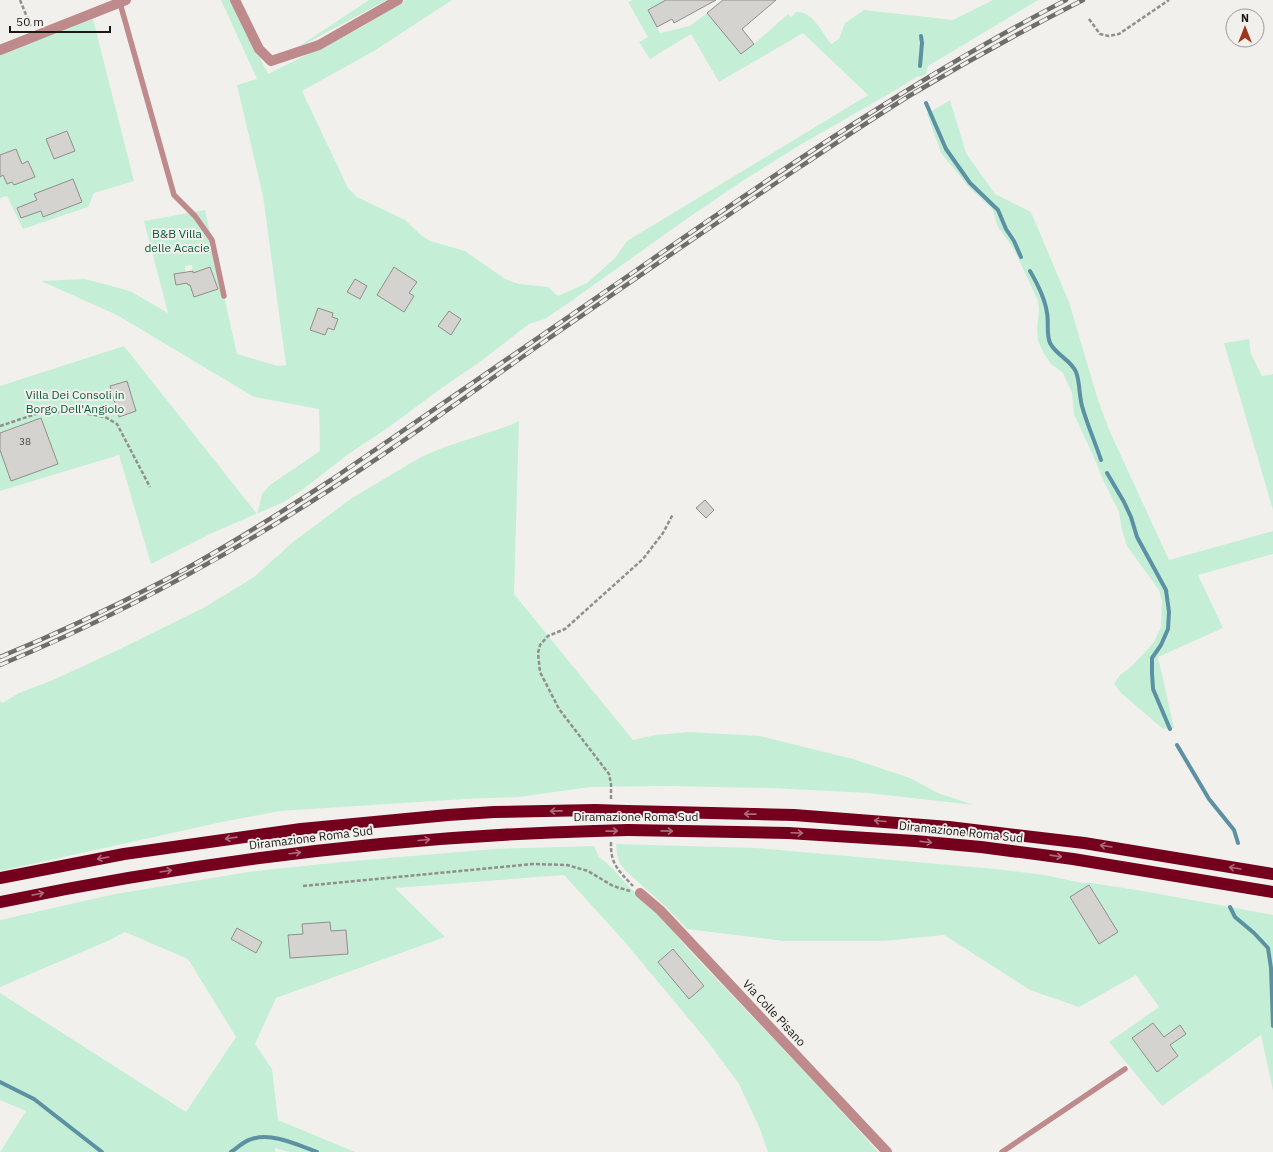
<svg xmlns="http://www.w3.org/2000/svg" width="1273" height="1152" viewBox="0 0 1273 1152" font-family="'IBM Plex Sans',sans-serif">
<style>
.green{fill:#c4efd6;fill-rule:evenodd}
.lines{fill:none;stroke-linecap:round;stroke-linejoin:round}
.stream{stroke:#5c91a3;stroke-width:4}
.building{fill:#d5d3d0;stroke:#908e8b}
.path{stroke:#918f8d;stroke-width:2.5;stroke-dasharray:4 2;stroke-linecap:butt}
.service{stroke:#bf8a8b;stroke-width:5.5}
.minor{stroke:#bf8a8b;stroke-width:10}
.motorway{stroke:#75001e;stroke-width:12}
.rail-casing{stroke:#6f6e6c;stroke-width:4.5}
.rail{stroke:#f2f0ed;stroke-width:3;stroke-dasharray:9;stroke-linecap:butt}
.motorway-bridge{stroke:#75001e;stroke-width:12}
.oneway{stroke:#ad6c7b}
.labels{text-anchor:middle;stroke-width:4;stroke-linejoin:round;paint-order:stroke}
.number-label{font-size:10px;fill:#494846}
.park-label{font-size:12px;fill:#095c3c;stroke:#f2f0ed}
.street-label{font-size:12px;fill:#1a1918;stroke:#f2f0ed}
</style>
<rect width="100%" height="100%" fill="#f2f0ed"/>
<path class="green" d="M221 0H231L268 74 360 28 406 0H452L374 51 302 91 348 188 357 197 405 220 421 235 430 241 465 251 505 279 519 284 548 287 558 296 587 283 615 258 627 241 868 95 803 33 719 82 691 34 650 59 639 42 648 37 628 2 633 0H666L648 10 660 33 690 26 707 13 754 44 788 14 791 17 796 12C812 10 823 33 831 44L839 39 845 23 864 10 953 20 993 0H1038L928 66 926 74 920 77 918 76 894 91 800 145 741 182 688 218 567 304 545 319 529 324 481 361 439 390 389 427 347 455 302 490 284 502 210 534 151 564 119 455 0 491V386L124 346 257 514 262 494 270 485 320 451 319 409 254 397 117 315 41 281 85 279 130 291 168 313 144 221 205 210 237 354 278 366 286 365 263 196 237 85 257 79ZM192 265 193 273 210 267 217 289 188 285 187 283 176 285 174 274 185 272V266ZM355 280 367 286 359 299 348 292ZM318 308 333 313 332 317 338 319 334 330 328 328 325 335 311 330ZM127 381 136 411 119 416 110 386Z
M369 0H387L292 51Z
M93 19 134 181 94 193 88 207 23 229 7 196 0 198V177L3 175 7 184 12 182 14 185 35 177 29 161 22 164 16 149 0 155V55ZM67 131 75 151 54 159 46 139ZM73 179 82 202 43 217 35 194Z
M950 100 966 153 995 194 1031 212 1069 302 1098 400 1110 432 1169 560 1273 531V554L1198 575 1223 628 1158 657 1174 728 1163 729 1121 693 1114 684 1120 675 1133 665 1154 642 1161 627 1162 601 1159 590 1127 546 1122 530 1119 512 1104 482 1095 460 1074 414 1072 393 1063 373 1051 364 1043 352 1038 341 1037 329 1039 309 1038 301 1021 264 1013 248 998 227 995 219 993 210 968 186 941 153 927 114Z
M1249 339 1251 354 1262 376 1273 374V510L1224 343Z
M519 421 514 594 633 740 655 735 690 732 760 736 853 759 910 778 938 793 974 805 868 793 770 788 667 786 590 787 519 797 465 799 280 811 222 822 0 871V701L2 703 19 693 53 680 120 649 205 607 233 590 254 577 293 542 352 498 421 457 442 448 511 425Z
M616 844 756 848 995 869 1045 875 1082 883H1091L1143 891 1273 915V1091L1261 1035 1162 1106 1109 1042 1159 1007 1136 975 1079 1007 1030 990 944 935 883 941H784L687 929 666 907 627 872 620 864 617 854ZM1153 1023 1164 1037 1180 1025 1186 1033 1170 1045 1178 1057 1157 1072 1133 1038Z
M594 846 599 857 602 859 613 869 631 889 643 898 658 914 689 950 823 1091 878 1152H768L760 1129 739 1084 708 1042 624 941 564 875 395 888 445 937 276 998 255 1044 272 1069 278 1120 355 1152H288L275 1148V1152H0L26 1111 0 1100V993L186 1112 236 1037 188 959 125 932 110 940 0 987V920L115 894 255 871 342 862 494 849ZM330 922 331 931 348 954 290 958 288 935 303 934V924ZM237 928 262 942 256 953 231 939ZM673 949 704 986 689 999 658 962Z"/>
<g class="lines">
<path class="stream" d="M920 66 922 43 921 36
M926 103 946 149 970 183 998 210 1006 229 1014 241 1021 257
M1030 271C1037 283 1045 298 1047 313 1049 323 1046 333 1050 343 1056 355 1071 360 1076 372 1080 382 1079 395 1082 406 1087 424 1095 442 1101 460
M1107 473 1124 502 1131 517 1137 537 1166 590 1169 612 1168 629 1161 645 1152 658V673L1153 689 1170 729
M1177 745 1209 799 1234 830 1238 843
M1230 907 1235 917 1254 933 1268 948 1271 968 1273 1026
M0 1082 34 1099 102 1152
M231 1152C237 1148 243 1142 249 1140 270 1131 298 1145 317 1152"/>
</g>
<path class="building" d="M666 0H716L674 23 672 19 657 27 648 10Z
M723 0H776L742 29 754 44 741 54 707 13Z
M67 131 75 151 54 159 46 139Z
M16 149 22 164 28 161 35 177 14 185 12 182 7 184 3 175 0 177V155Z
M73 179 82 202 43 217 41 211 21 218 17 208 37 200 34 194Z
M210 267 218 289 194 297 190 285H188L187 283 176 285 174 274 193 271V273Z
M394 267 417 282 409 293 414 296 404 312 377 295Z
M355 279 367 286 360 299 347 292Z
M318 308 333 313 332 317 338 319 334 330 328 328 325 335 310 330Z
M449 311 461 319 451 335 438 326Z
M127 381 136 411 119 417 110 386Z
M41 418 58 464 11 481 0 450V433Z
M705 500 714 510 706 518 696 508Z
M1089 885 1118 932 1099 944 1070 897Z
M330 922 331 931 346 930 348 954 290 958 288 935 303 934 302 924Z
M237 928 262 942 256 953 231 939Z
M673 949 704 986 689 999 658 962Z
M1153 1023 1164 1037 1180 1025 1186 1034 1170 1045 1178 1056 1157 1072 1132 1038Z"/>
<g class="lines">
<path class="path" d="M20 0 31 27
M1089 19 1100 34 1109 36 1119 34 1169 0
M0 426 36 414 74 411 105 417 117 424 150 487
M611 799V784L609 774 559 709 540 672 538 653 540 645 548 636 565 629 643 559 663 533 673 514
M611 842C610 864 619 871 633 886
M303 886 533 864 567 865 588 871 613 886 630 891"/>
<path class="service" d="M120 3 174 195 195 216 212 240 224 296
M1002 1152 1125 1069"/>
<path class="minor" d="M235 0 259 49 271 61 319 45 398 0
M0 50 126 0
M640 893 660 910 887 1152"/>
<path class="motorway" d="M627 811 794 815 949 827 1084 843 1273 874
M628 830 788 833 915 841 981 847 1073 859 1273 892
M0 878 124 854 301 829 448 815 494 812 595 810
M0 902C196 862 395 836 595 831"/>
<defs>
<path id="rail" d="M0 657C56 634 111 608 165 580 222 550 277 515 331 480 438 407 545 333 651 260 785 167 921 75 1066 0
M0 665C106 621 208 567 306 505 389 453 468 395 548 339 629 283 710 227 791 173 830 147 869 121 909 96 966 62 1024 30 1083 0"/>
</defs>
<use href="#rail" class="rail-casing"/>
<use href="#rail" class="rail"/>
<path class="motorway-bridge" d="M595 810 627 811
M595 831 628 830"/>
</g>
<defs><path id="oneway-shaft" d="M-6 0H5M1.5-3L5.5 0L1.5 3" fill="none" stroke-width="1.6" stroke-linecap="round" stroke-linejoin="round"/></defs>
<g class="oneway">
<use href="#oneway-shaft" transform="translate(556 811) rotate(179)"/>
<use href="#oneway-shaft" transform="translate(750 814) rotate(-179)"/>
<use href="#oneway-shaft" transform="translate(880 821) rotate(-175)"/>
<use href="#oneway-shaft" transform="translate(612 831) rotate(-1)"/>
<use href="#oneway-shaft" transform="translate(667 831) rotate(1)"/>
<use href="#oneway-shaft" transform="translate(797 833) rotate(2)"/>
<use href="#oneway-shaft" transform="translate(231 838) rotate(172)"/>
<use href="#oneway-shaft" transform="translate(424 840) rotate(-5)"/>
<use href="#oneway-shaft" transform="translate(926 842) rotate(6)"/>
<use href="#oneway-shaft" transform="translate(1106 846) rotate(-171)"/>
<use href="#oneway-shaft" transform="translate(295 853) rotate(-7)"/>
<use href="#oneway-shaft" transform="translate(1056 856) rotate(8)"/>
<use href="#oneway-shaft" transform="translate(103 858) rotate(170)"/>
<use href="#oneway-shaft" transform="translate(1235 868) rotate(-171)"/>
<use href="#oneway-shaft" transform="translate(166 871) rotate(-9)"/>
<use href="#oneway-shaft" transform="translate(38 894) rotate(-11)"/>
</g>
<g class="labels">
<g class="number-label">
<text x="25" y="445">38</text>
</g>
<g class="park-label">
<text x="177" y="238">B&amp;B Villa<tspan x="177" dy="14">delle Acacie</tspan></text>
<text x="75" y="399">Villa Dei Consoli in<tspan x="75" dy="14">Borgo Dell'Angiolo</tspan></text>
</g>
<g class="street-label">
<text x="636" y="821">Diramazione Roma Sud</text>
<text transform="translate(961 832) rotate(6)" y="4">Diramazione Roma Sud</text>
<text transform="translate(311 838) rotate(-7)" y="4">Diramazione Roma Sud</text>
<text transform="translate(774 1013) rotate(47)" y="4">Via Colle Pisano</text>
</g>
</g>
<g transform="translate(1245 28)"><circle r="19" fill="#f2f0ed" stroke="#9c9a98"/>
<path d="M0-3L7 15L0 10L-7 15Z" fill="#9f371c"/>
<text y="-6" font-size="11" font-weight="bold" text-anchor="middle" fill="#1a1918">N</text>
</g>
<path d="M10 26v6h100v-6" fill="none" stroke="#1a1918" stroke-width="2"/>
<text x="16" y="26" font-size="12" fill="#1a1918" stroke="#f2f0ed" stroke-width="3" paint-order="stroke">50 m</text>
</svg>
